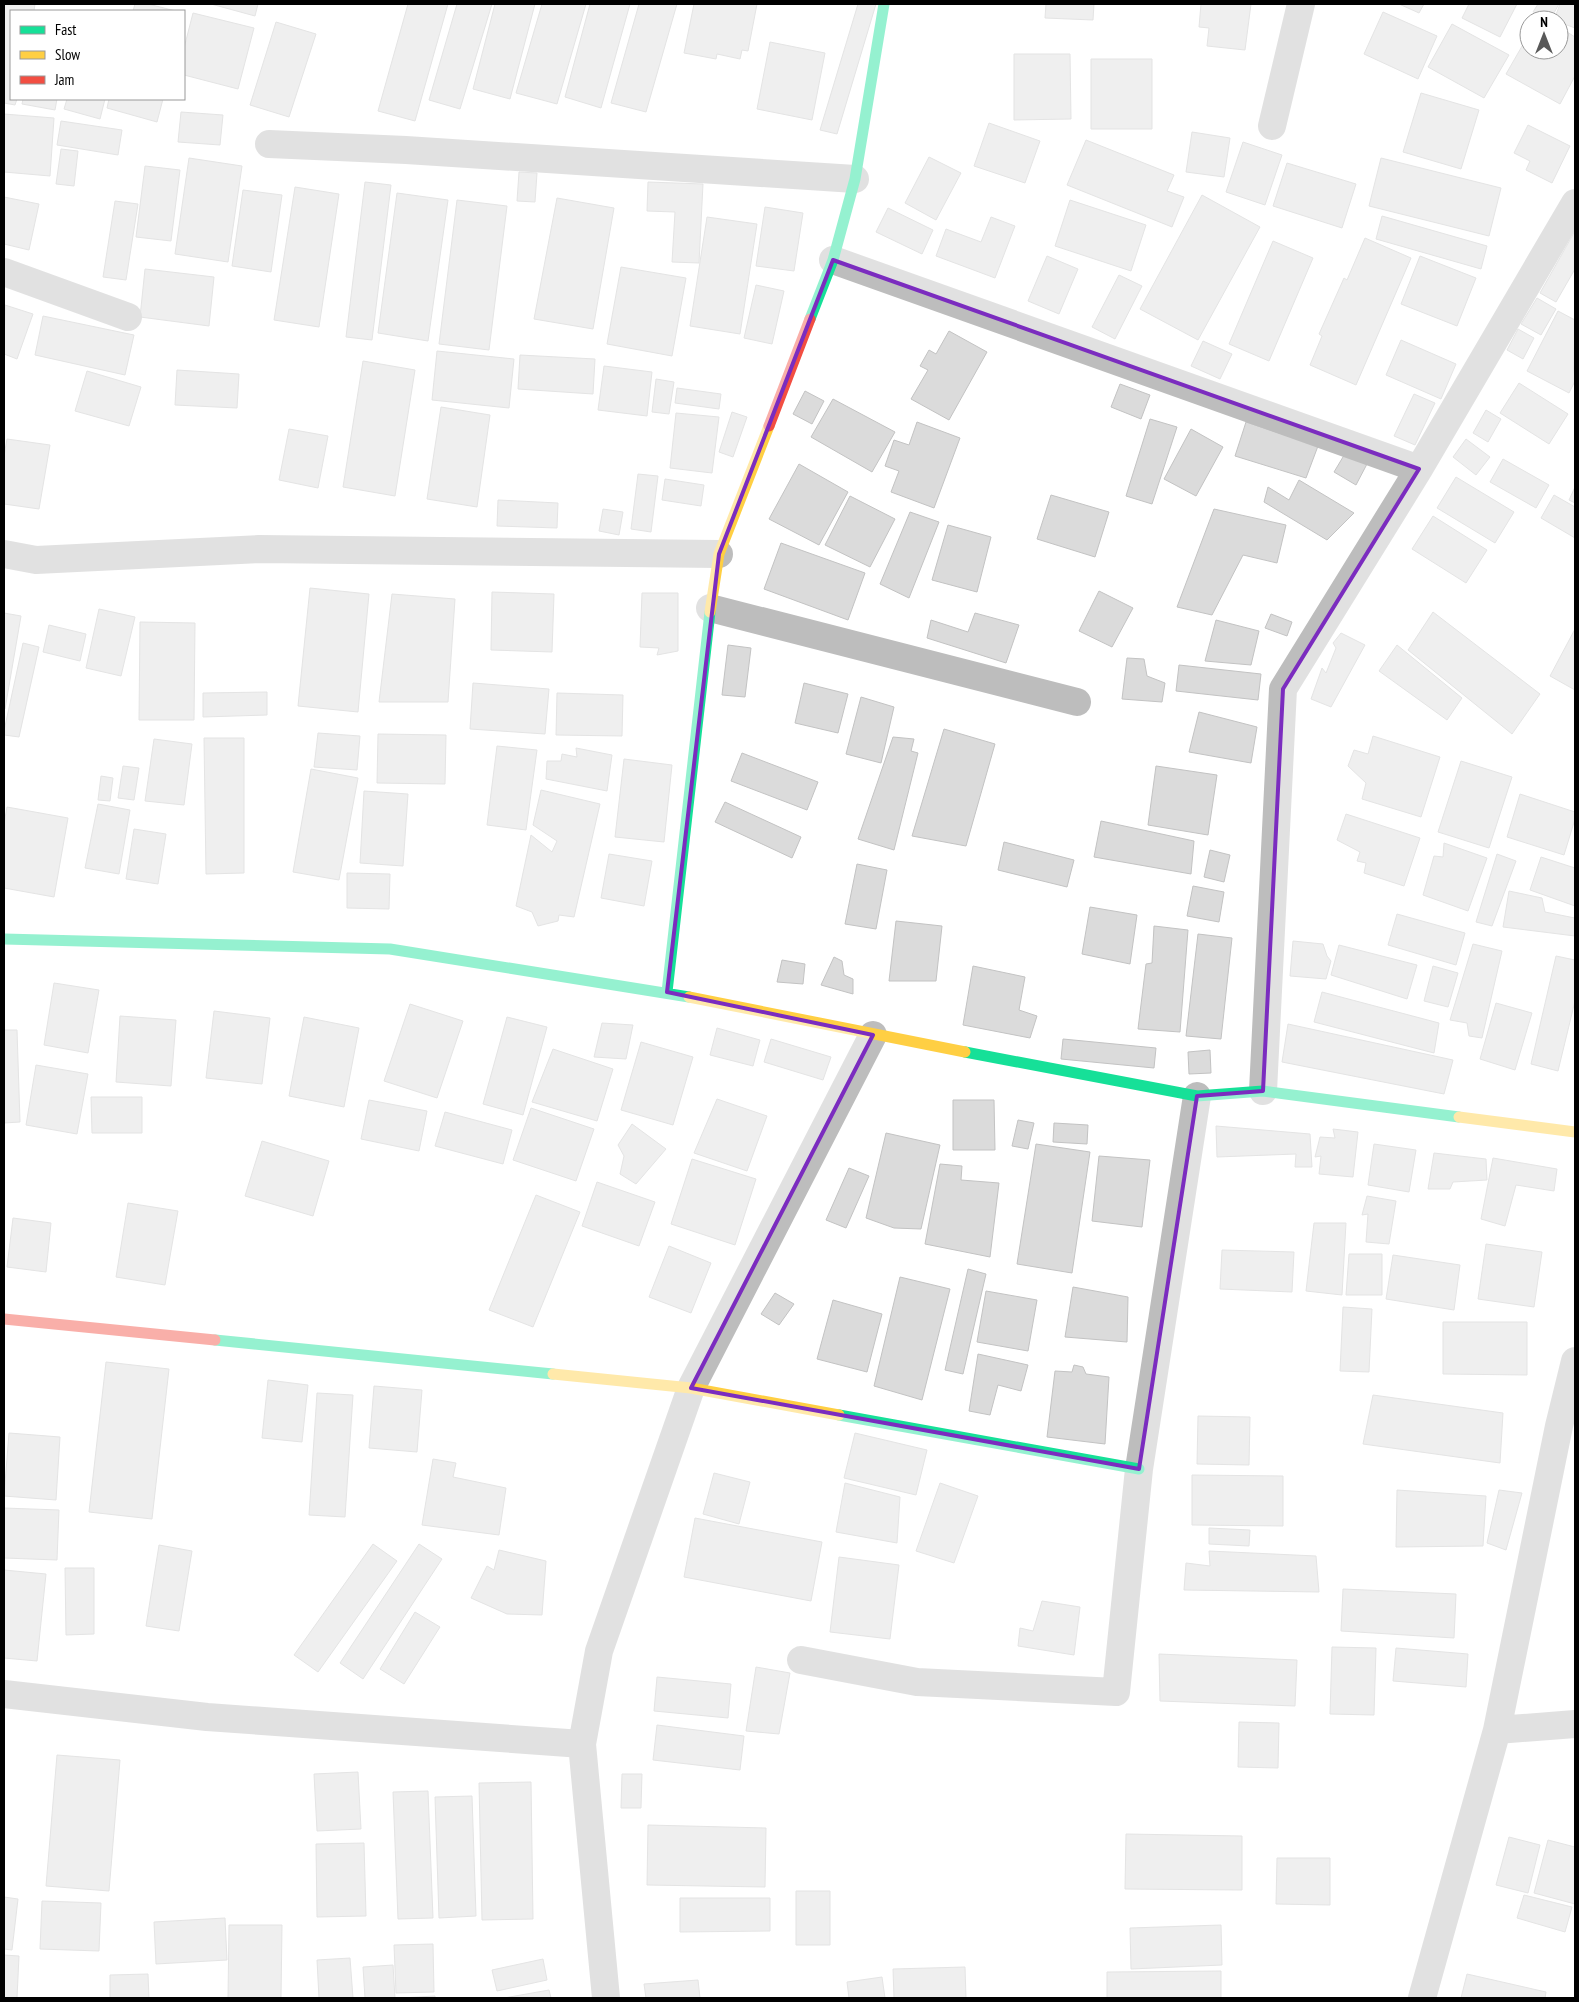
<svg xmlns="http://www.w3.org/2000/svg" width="1579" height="2002" viewBox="0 0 1579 2002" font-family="'PT Sans Narrow',sans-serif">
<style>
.building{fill:#dbdbdb;stroke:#c3c3c3}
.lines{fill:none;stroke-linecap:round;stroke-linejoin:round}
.street{stroke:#bdbdbd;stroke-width:28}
.fast{stroke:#16e098;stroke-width:11}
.slow{stroke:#ffcf43;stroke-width:11}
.jam{stroke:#f24e42;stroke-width:11}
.marked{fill:none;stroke:#7b2cbf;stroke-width:4;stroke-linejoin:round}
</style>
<rect width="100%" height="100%" fill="#fff"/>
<path class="building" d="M4 4H35L34 11H11V99H17L15 105 4 103Z
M135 4H148L176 11H133Z
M211 4H258L255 16Z
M408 4H448L415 121 378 111Z
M457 4H492L460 109 429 100Z
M495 4H535L510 99 473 89Z
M542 4H586L557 104 516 93Z
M590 4H630L601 108 565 97Z
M639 4H677L646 112 611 103Z
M694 4H757L748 51 742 50 740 59 717 54 716 59 684 53Z
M858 4H876L837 134 820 130Z
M1046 4H1094L1093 20 1045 18Z
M1201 4H1251L1245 50 1207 46 1209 28 1199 27Z
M1399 4H1424L1419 13Z
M1469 4H1517L1500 37 1462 18Z
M1538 4H1559L1550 20 1533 12Z
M1560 4H1575V28L1559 22V20H1554Z
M1383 12 1437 36 1418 79 1364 54Z
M193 13 254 28 238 89 184 75V48Z
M276 22 316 34 289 117 250 105Z
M1452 24 1509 55 1484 98 1428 67Z
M1559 27 1575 37V76L1560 104 1506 74 1529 34V50H1559Z
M770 42 825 53 812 120 757 109Z
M1014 54H1070L1071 119 1014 120Z
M1091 59H1152V129H1091Z
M1421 93 1479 110 1461 169 1403 152Z
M23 99H57L55 110 22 104Z
M67 99H105L100 119 64 109Z
M109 99H163L157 122 107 108Z
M181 112 223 115 220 145 178 142Z
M4 114 54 118 50 176 4 172Z
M61 121 122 130 118 155 57 145Z
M989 123 1040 141 1025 183 974 166Z
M1528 125 1570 146 1552 183 1526 170 1530 161 1514 153Z
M1192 132 1230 138 1224 177 1186 172Z
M1086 140 1174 175 1167 191 1184 197 1172 227 1067 185Z
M1243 142 1282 155 1265 205 1226 192Z
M61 149 78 151 74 186 56 184Z
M929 157 961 173 936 220 905 203Z
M189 158 242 166 228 262 175 254Z
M1381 158 1501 188 1489 236 1369 206Z
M1287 163 1356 184 1342 228 1273 206Z
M145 166 180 170 171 241 136 237Z
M519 172 537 173 535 202 517 201Z
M365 182 391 185 372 340 346 337Z
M648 182 703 184 699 263 672 262 675 212 647 211Z
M295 187 339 194 319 327 274 320Z
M243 190 282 195 271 272 232 266Z
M397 193 448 200 428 341 378 333Z
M1202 195 1260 227 1198 340 1140 309Z
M4 197 39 204 29 250 4 244Z
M557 198 614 208 593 329 534 319Z
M457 200 507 206 489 350 439 344Z
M1070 200 1146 225 1131 271 1055 246Z
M115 201 138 204 126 280 103 277Z
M765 207 803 213 794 271 756 266Z
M888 208 933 230 922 254 876 232Z
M1382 216 1487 246 1481 269 1376 239Z
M707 217 757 224 740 334 690 326Z
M991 217 1015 226 995 278 936 256 946 229 981 242Z
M1575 231V269L1556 302 1540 293Z
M1365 238 1411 258 1356 385 1310 365 1322 336 1319 334 1344 278 1347 280Z
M1273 241 1313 258 1269 361 1229 344Z
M1047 256 1078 269 1059 314 1028 301Z
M1420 256 1476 278 1457 326 1401 304Z
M621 267 686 278 672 356 607 344Z
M145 269 214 277 209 326 140 317Z
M1119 275 1142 286 1115 339 1092 327Z
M756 285 784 291 772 344 744 338Z
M1537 298 1556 309 1541 335 1521 324Z
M5 305 33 314 17 359 4 354Z
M1558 311 1575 320 1574 368 1575 381 1569 393 1527 371Z
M43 316 134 335 125 375 35 355Z
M1518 329 1534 338 1523 359 1507 350Z
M949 331 987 352 949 420 911 399 928 370 920 366 929 350 936 354Z
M1401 340 1456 364 1441 399 1386 375Z
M1203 341 1232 354 1220 379 1191 366Z
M437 351 514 359 509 408 432 400Z
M520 355 595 359 593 394 518 389Z
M363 361 415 370 395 496 343 487Z
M604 366 652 372 647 416 598 410Z
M177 370 239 374 237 408 175 405Z
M87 371 141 387 129 426 75 411Z
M656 379 674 382 669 414 652 412Z
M1519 383 1568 414 1549 444 1500 413Z
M1120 384 1150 395 1141 419 1111 407Z
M677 388 721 394 719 409 675 403Z
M805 391 824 401 812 424 793 414Z
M1414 394 1435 403 1415 445 1394 436Z
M833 399 895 432 872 472 811 437Z
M441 407 490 415 477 507 427 499Z
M1486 410 1501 419 1488 442 1473 433Z
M732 412 747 417 733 457 719 452Z
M676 413 719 417 712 473 670 468Z
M1150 419 1177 427 1152 504 1126 496Z
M917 422 960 438 934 508 891 492 899 471 885 466 894 440 909 445Z
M1246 422 1318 446 1306 478 1235 456Z
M289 429 328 436 318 488 279 480Z
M1191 429 1223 447 1196 496 1164 479Z
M7 439 50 445 39 509 4 504V456Z
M1466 439 1490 457 1476 475 1453 457Z
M1346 452 1367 464 1356 485 1334 472Z
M1503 459 1549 485 1536 508 1490 482Z
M799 464 848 492 819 545 769 519Z
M638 474 658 476 651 532 631 529Z
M1456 477 1514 512 1495 543 1437 508Z
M665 479 704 485 701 506 662 500Z
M1299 480 1354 513 1327 540 1264 502 1268 487 1289 500Z
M1575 487V503L1569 500Z
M1051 495 1109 512 1095 557 1037 539Z
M1554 495 1575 507V538L1541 518Z
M850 496 895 519 870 567 825 545Z
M498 500 558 503 557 528 497 526Z
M603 509 623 512 619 535 599 531Z
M1214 509 1286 525 1277 563 1243 555 1212 615 1177 607Z
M910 512 939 522 909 598 880 584Z
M1433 516 1487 550 1466 583 1412 549Z
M948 525 991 537 977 592 932 580Z
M781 543 865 573 848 620 764 589Z
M310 588 369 594 358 712 298 706Z
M1099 591 1133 608 1112 647 1079 631Z
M492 592 554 594 552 652 491 650Z
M642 593H678V651L657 655 659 648 640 647Z
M392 594 455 599 448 702H379Z
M99 609 135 617 121 676 86 668Z
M1433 612 1540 694 1512 734 1408 650Z
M4 613 21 616 5 709H4Z
M975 613 1019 625 1006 663 927 638 931 620 968 632Z
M1271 614 1292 622 1287 636 1265 628Z
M1216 620 1259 631 1251 665 1205 661Z
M140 622 195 623 194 720H139Z
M49 625 86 634 80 661 43 652Z
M1575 629V690L1550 676Z
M1341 633 1365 645 1331 707 1311 699 1322 668 1326 673 1336 648 1333 643Z
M23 643 39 647 19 737 4 735V731Z
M728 645 751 648 745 697 722 695Z
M1397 645 1462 698 1447 720 1379 671Z
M1127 658 1144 659 1147 676 1165 683 1162 702 1122 699Z
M1179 665 1261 674 1258 700 1176 691Z
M473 683 549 689 545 734 470 729Z
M804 683 848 694 838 733 795 723Z
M267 692V715L203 717V693Z
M557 693 623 695 622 736 556 735Z
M861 697 894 707 881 763 846 754Z
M1199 712 1257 727 1251 763 1189 752Z
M944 729 995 744 966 846 912 836Z
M318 733 360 736 357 770 314 767Z
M378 734 446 735 445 784 377 783Z
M1373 736 1440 757 1421 817 1362 799 1366 783 1348 766 1354 750 1368 754Z
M893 737 914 739 911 751 918 753 894 850 858 839Z
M204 738H244V873L206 874Z
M154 739 192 744 184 805 145 801Z
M497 746 537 750 526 830 487 825Z
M576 748 612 755 607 791 546 779 547 761H561L562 754 577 757Z
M742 753 818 782 807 810 731 781Z
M624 759 672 765 664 842 615 837Z
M1461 761 1512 777 1489 848 1438 832Z
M123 766 139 768 134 800 118 798Z
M1156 766 1217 775 1208 835 1148 825Z
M311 769 358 778 339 880 293 872Z
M101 776 113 778 110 801 98 800Z
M541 790 600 804 574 917 559 915 558 921 538 926 532 912 516 906 531 835 552 852 557 841 533 825Z
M364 791 408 794 403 866 360 863Z
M1520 794 1575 812V819L1564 855 1507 837Z
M725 802 801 837 792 858 715 822Z
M98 804 130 810 119 874 85 868Z
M7 807 68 818 54 897 4 888V824Z
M1346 814 1420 838 1404 886 1364 873 1366 863 1357 861 1360 852 1337 840Z
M1101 821 1194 841 1191 874 1094 857Z
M134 829 166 834 158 884 126 879Z
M1004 842 1074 860 1067 887 998 870Z
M1444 843 1487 858 1468 911 1423 895 1434 856 1443 857Z
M1210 850 1230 855 1224 882 1204 877Z
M609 854 652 861 644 906 601 898Z
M1497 854 1516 861 1492 926 1476 922Z
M1541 857 1575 868V906L1530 890Z
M857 864 887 870 876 929 845 924Z
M347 873 390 874 389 909 347 908Z
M1193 886 1224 892 1219 922 1187 916Z
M1509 891 1542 898 1545 912 1575 918V936L1503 927Z
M1090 907 1137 915 1130 964 1082 954Z
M1397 914 1465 933 1456 965 1388 945Z
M896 921 942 926 936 981H889Z
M1154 926 1188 930 1180 1032 1138 1029 1146 964 1152 963Z
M1198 934 1232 938 1221 1039 1186 1036Z
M1293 941 1323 944 1327 956 1331 961 1326 979 1290 976Z
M1473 944 1502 951 1482 1038 1469 1036 1467 1023 1450 1020Z
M1339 945 1417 965 1407 999 1331 975Z
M1556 956 1575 960V1001L1558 1071 1531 1064Z
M834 957 842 961 844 975 853 979V994L821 985Z
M782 960 805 964 803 984 777 982Z
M973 966 1025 977 1019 1010 1037 1016 1030 1038 963 1025Z
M1433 966 1458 973 1448 1007 1424 1001Z
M54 983 99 990 88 1053 44 1045Z
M1322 992 1439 1023 1434 1053 1314 1022Z
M1496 1003 1532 1013 1515 1070 1480 1059Z
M410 1004 463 1021 437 1098 384 1081Z
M214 1011 270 1018 262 1084 206 1078Z
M120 1016 176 1020 171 1086 116 1082Z
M304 1017 359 1028 344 1107 289 1096Z
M507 1017 547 1027 523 1115 483 1104Z
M602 1023 633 1025 626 1059 594 1057Z
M1288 1024 1453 1060 1444 1094 1282 1062Z
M717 1028 760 1040 753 1066 710 1055Z
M4 1030H17L20 1122 4 1123Z
M771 1039 831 1057 823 1080 764 1062Z
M1063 1039 1156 1048 1154 1068 1061 1059Z
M641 1042 693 1057 673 1125 621 1110Z
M553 1049 613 1069 597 1121 532 1102Z
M1210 1050 1211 1073 1189 1074 1188 1052Z
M36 1065 88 1074 77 1134 26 1125Z
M91 1097H142V1133H92Z
M717 1099 767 1116 747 1171 694 1153Z
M369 1100 427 1111 419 1151 361 1139Z
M953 1100H994L995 1150H953Z
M531 1108 594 1129 576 1181 513 1160Z
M445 1112 512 1130 503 1164 435 1146Z
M1018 1120 1034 1123 1028 1149 1012 1146Z
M1054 1123 1088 1125 1087 1144 1053 1142Z
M632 1124 666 1149 636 1184 620 1174 624 1156 618 1145Z
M1216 1126 1310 1134 1312 1167H1295L1296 1154 1217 1157Z
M1333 1129 1358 1132 1353 1177 1319 1174 1321 1156 1315 1157 1320 1137 1335 1138Z
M886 1133 940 1145 921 1229 894 1228 866 1218Z
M262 1141 329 1161 313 1216 245 1196Z
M1036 1144 1090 1152 1072 1273 1017 1264Z
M1374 1144 1416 1150 1409 1192 1368 1185Z
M1434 1153 1486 1159 1487 1180 1453 1182 1450 1189H1428Z
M1099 1156 1150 1160 1142 1227 1092 1221Z
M1493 1158 1557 1169 1554 1191 1516 1185 1505 1226 1481 1219Z
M692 1159 756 1179 735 1245 671 1224Z
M940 1164 962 1166 961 1180 999 1183 990 1257 925 1244Z
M849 1168 869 1176 846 1228 826 1220Z
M597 1182 655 1202 639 1246 582 1226Z
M536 1195 580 1212 533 1327 489 1310Z
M1367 1196 1396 1201 1389 1244 1366 1242 1368 1214 1362 1215Z
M128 1203 178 1211 165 1285 116 1277Z
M13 1218 51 1223 46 1272 7 1267Z
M1314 1223H1346L1342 1295 1306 1291Z
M1486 1244 1542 1252 1534 1307 1478 1299Z
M669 1246 711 1263 691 1313 649 1297Z
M1222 1250 1294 1252 1292 1292 1220 1289Z
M1349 1254H1382V1295H1346Z
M1393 1255 1460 1265 1454 1310 1386 1299Z
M968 1269 986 1274 963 1374 945 1370Z
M900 1277 950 1289 922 1400 874 1386Z
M1073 1287 1128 1297 1127 1342 1065 1337Z
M986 1291 1037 1300 1028 1351 977 1342Z
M775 1293 794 1304 779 1325 761 1314Z
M833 1300 882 1314 867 1372 817 1359Z
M1343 1307 1372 1309 1369 1372 1340 1371Z
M1443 1322H1527V1375L1443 1374Z
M978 1354 1028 1365 1021 1391 998 1385 990 1415 969 1411Z
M106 1362 169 1369 152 1519 89 1512Z
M1074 1365 1083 1367 1086 1374 1109 1377 1105 1444 1047 1437 1055 1371 1072 1372Z
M268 1380 308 1385 302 1442 262 1438Z
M374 1386 422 1390 417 1452 369 1448Z
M317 1393 353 1395 345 1517 309 1515Z
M1373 1395 1503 1413 1500 1463 1363 1444Z
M1198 1416 1250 1417 1249 1465 1197 1464Z
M9 1433 60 1437 56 1500 4 1496Z
M855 1433 927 1450 916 1495 844 1478Z
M433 1459 456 1463 453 1477 506 1488 499 1535 422 1525Z
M714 1473 750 1482 739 1524 703 1514Z
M1192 1475 1283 1476V1526L1192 1525Z
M845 1483 900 1497 897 1543 836 1532Z
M940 1483 978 1496 954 1563 916 1551Z
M1397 1490 1486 1496 1483 1546 1396 1547Z
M1499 1490 1522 1493 1506 1550 1487 1543Z
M4 1508 59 1510 57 1560 4 1558Z
M695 1518 822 1542 811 1601 684 1577Z
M1209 1528 1250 1530 1249 1546 1209 1544Z
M373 1544 397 1561 318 1672 294 1655Z
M419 1544 442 1559 363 1679 340 1663Z
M159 1545 192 1551 179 1631 146 1626Z
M499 1550 546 1561 542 1615 507 1614 471 1598 487 1566 494 1570Z
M1209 1551 1316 1556 1319 1592 1184 1590 1186 1563 1210 1566Z
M839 1557 899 1565 890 1639 830 1632Z
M65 1568H94V1634L66 1635Z
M4 1570 46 1574 37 1661 4 1658Z
M1343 1589 1456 1594 1454 1638 1341 1631Z
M1042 1601 1080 1607 1074 1655 1018 1646 1020 1628 1033 1631Z
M415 1612 440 1627 404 1684 380 1669Z
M1332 1647 1376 1648 1374 1715 1330 1714Z
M1396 1648 1468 1654 1466 1687 1393 1681Z
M1159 1654 1297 1660 1295 1706 1160 1701Z
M756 1667 790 1673 779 1734 746 1731Z
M657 1677 731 1684 728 1718 654 1711Z
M1239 1722 1279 1723 1278 1768 1238 1767Z
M657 1725 744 1736 740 1770 653 1760Z
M57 1755 120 1760 109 1891 46 1886Z
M358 1772 361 1829 317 1831 314 1774Z
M622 1774H642L641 1808H621Z
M531 1782 533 1919 482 1920 479 1783Z
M428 1791 433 1918 398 1919 393 1792Z
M472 1796 476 1916 439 1918 435 1797Z
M648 1825 766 1828 765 1887 647 1885Z
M1126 1834 1242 1836V1890L1125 1889Z
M1509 1837 1540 1845 1528 1893 1496 1885Z
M1548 1840 1575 1847V1904L1534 1893Z
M364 1843 366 1916 317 1917 316 1844Z
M1277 1858H1330V1905L1276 1904Z
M796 1891H830V1945H796Z
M1524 1895 1572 1907 1565 1932 1517 1918Z
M4 1897 18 1899 12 1950 4 1949Z
M680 1898H770V1931L680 1932Z
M42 1901 101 1903 99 1951 40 1949Z
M225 1918 227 1960 156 1964 154 1922Z
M229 1925H282L281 1998H228Z
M1221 1925 1222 1965 1131 1969 1130 1928Z
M433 1944 434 1992 396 1993 394 1945Z
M4 1955 19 1956 17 1998H4Z
M350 1958 353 1998H319L317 1960Z
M543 1959 547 1980 497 1991 492 1970Z
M393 1965 395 1998H365L363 1967Z
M965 1967 966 1998H894L893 1969Z
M1221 1971V1998H1107V1972Z
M148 1974 149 1998H110V1975Z
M1467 1974 1546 1992 1545 1998H1461Z
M882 1977 885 1998H849L847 1982Z
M698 1980 700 1998H646L644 1984Z
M549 1990 551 1998H504Z
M435 1996V1998H401Z"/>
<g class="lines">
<path class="street" d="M1272 126 1301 4
M269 144 406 150 855 179
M833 260 1419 469
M4 272 128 317
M4 554 36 560 259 549 719 554
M710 608 1077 702
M1263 1091 1283 689 1419 469 1575 203
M801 1660 917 1682 1116 1692 1139 1469 1197 1096
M4 1694 207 1717 582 1744
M1497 1730 1575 1724
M606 1998 582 1744 599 1651 691 1388 873 1035
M1422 1998 1497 1730 1559 1426 1575 1361"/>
<path class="fast" d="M810 319 833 260 855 179 884 4
M4 939 390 949 689 997
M667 992 710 612
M965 1052 1197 1096 1263 1091 1459 1117
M215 1340 553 1374
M839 1415 1139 1469"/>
<path class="slow" d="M710 612 719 554 769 426
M689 997 965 1052
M1459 1117 1575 1132
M553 1374 691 1388 839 1415"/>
<path class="jam" d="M769 426 810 319
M4 1319 215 1340"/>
</g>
<path d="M0 0H1579V2002H0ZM833 260 1419 469 1283 689 1263 1091 1197 1096 1139 1469 691 1388 873 1035 667 992 719 554Z" fill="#fff" fill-opacity=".55" fill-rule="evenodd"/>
<path class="marked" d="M833 260 1419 469 1283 689 1263 1091 1197 1096 1139 1469 691 1388 873 1035 667 992 719 554Z"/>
<rect width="1579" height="2002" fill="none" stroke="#000000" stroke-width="10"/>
<rect x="10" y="10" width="175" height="90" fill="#ffffff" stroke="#999999"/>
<rect x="20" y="26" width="25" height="8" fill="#16e098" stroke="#999999"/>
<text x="55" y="35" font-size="15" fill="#000000">Fast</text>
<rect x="20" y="51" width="25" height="8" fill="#ffcf43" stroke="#999999"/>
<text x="55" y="60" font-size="15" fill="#000000">Slow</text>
<rect x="20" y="76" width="25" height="8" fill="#f24e42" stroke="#999999"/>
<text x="55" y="85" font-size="15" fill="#000000">Jam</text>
<g transform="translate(1544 35)"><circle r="24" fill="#ffffff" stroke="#999999"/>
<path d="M0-4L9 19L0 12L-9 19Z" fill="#595959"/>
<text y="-8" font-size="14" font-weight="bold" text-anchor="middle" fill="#000000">N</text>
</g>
</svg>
